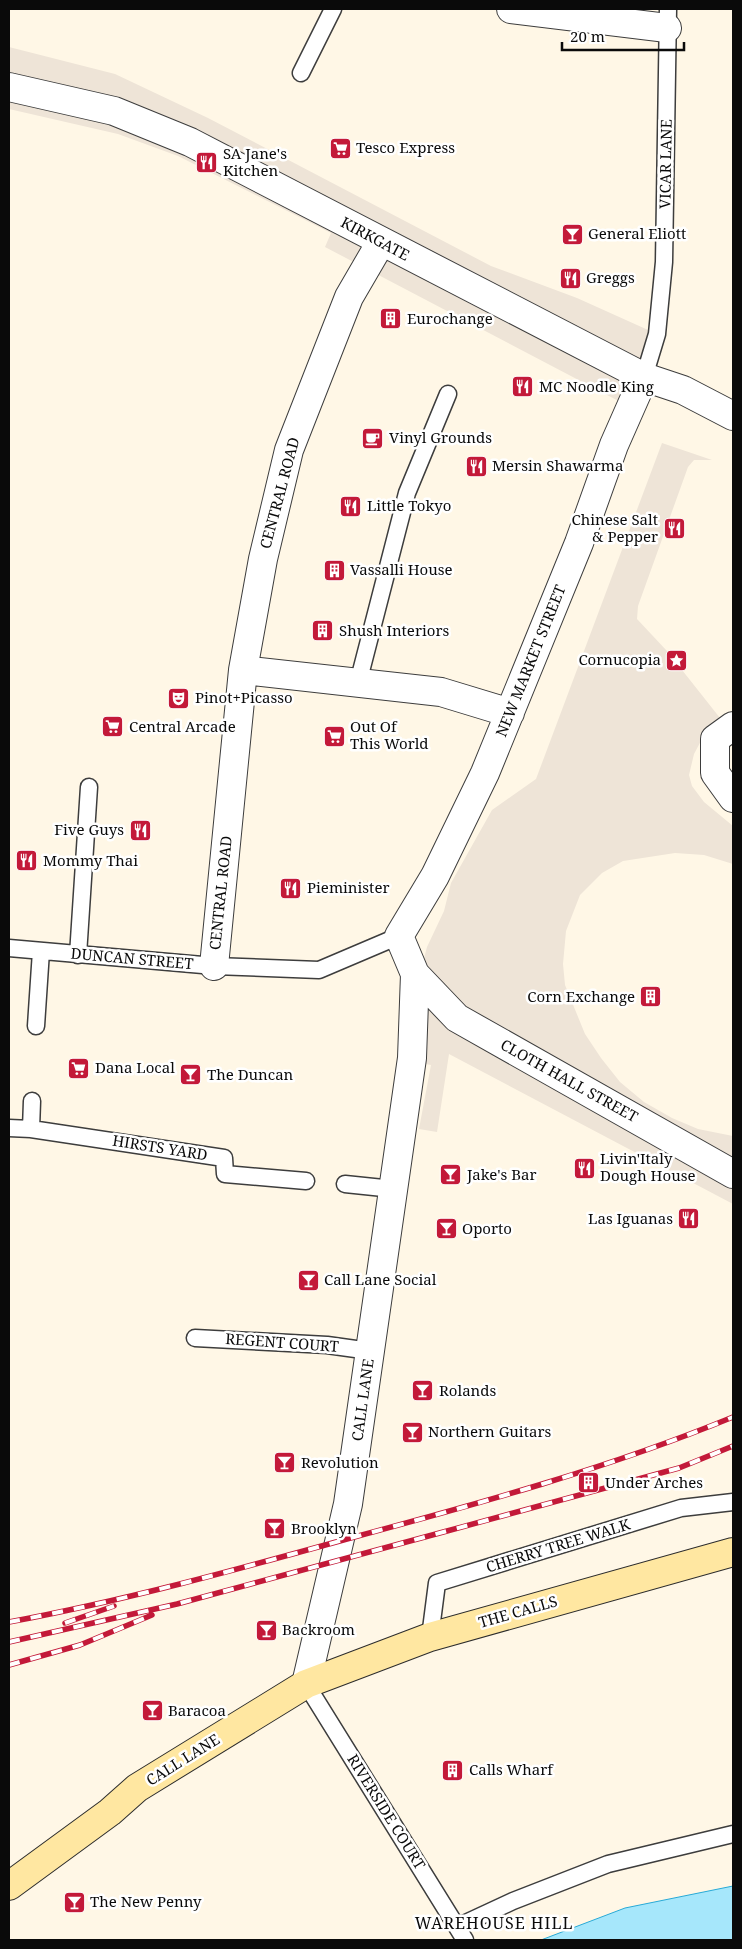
<svg xmlns="http://www.w3.org/2000/svg" width="742" height="1949" viewBox="0 0 742 1949" font-family="'Noto Serif',serif">
<style>
.plaza{fill:#eee4d7}
.water{fill:#a6e7fb;stroke:#28aad7}
.lines{fill:none;stroke-linecap:round;stroke-linejoin:round}
.lane-casing{stroke:#3d3d3d;stroke-width:19}
.street-casing{stroke:#3d3d3d;stroke-width:30}
.secondary-casing{stroke:#2c2c2c;stroke-width:30}
.lane{stroke:#fff;stroke-width:16}
.street{stroke:#fff;stroke-width:28}
.secondary{stroke:#ffe7a1;stroke-width:28}
.rail-casing{stroke:#c31939;stroke-width:5.5}
.rail{stroke:#fff;stroke-width:4;stroke-dasharray:11;stroke-linecap:butt}
.labels{text-anchor:middle;stroke-width:5;stroke-linejoin:round;paint-order:stroke}
.poi-label{font-size:15px;fill:#0a0a0a;stroke:#fff;text-anchor:start}
.street-label{font-size:15px;fill:#0a0a0a;stroke:#fff}
.neighbourhood-label{font-size:16px;letter-spacing:1px;fill:#0a0a0a;stroke:#fff}
</style>
<rect width="100%" height="100%" fill="#fff7e6"/>
<path class="plaza" d="M9 47 115 74 208 118 491 266 577 298 657 334 630 407 325 247 331 233 178 156 118 134 9 109Z
M662 443 712 460H694L688 467 638 606 637 619 667 651 720 718 702 739 694 754 689 775 692 786 704 802 733 826V864L704 855 675 853 623 861 602 873 580 895 566 931 563 964 565 985 585 1034 601 1058 620 1082 644 1102 672 1118 698 1129 733 1136V1204L449 1054 437 1132 419 1129 431 1065 420 1063 423 962 427 947 444 911 451 883 492 810 536 779Z"/>
<path class="water" d="M733 1886V1940H541L625 1908Z"/>
<g class="lines">
<defs>
<path id="lane" d="M301 73 333 9
M644 377 657 334 664 262 668 9
M358 683 407 493 448 394
M9 948 214 966 319 970 399 936
M78 955 89 787
M36 1026 41 951
M9 1128 31 1129 224 1158 225 1174 306 1181
M31 1129 32 1101
M345 1184 393 1189
M195 1338 327 1345 370 1351
M430 1637 437 1583 681 1508 733 1502
M306 1684 465 1940
M457 1927 513 1901 608 1864 733 1834"/>
<path id="street" d="M511 9 667 28
M9 87 114 111 190 142 644 377 683 390 733 416
M243 670 441 692 510 713
M733 726 715 739V773L733 798
M214 966 243 670 263 559 289 450 349 297 381 242
M415 974 457 1018 733 1174
M306 1684 348 1504 412 1058 415 974 399 936 435 876 485 773 579 543 614 445 644 377"/>
<path id="secondary" d="M9 1886 110 1812 137 1788 306 1684 430 1637 733 1552"/>
</defs>
<use href="#lane" class="lane-casing"/>
<use href="#street" class="street-casing"/>
<use href="#secondary" class="secondary-casing"/>
<use href="#lane" class="lane"/>
<use href="#street" class="street"/>
<use href="#secondary" class="secondary"/>
<defs>
<path id="rail" d="M9 1622C123 1601 235 1570 347 1539 477 1504 609 1468 733 1417
M65 1623 114 1606
M9 1642 177 1604 447 1531 679 1468 733 1446
M9 1665 80 1645 152 1615"/>
</defs>
<use href="#rail" class="rail-casing"/>
<use href="#rail" class="rail"/>
</g>
<defs>
<symbol id="supermarket-square" viewBox="-11 -11 22 22"><rect x="-9" y="-9" width="18" height="18" rx="4" fill="#c31939" stroke="#fff"/><path d="M-6-5.5h2.5l.6 2H6L4.5 2H-2.5L-4.4-4H-6ZM-1.5 3.2a1.3 1.3 0 1 0 .1 0ZM3 3.2a1.3 1.3 0 1 0 .1 0Z" fill="#fff"/></symbol>
<symbol id="restaurant-square" viewBox="-11 -11 22 22"><rect x="-9" y="-9" width="18" height="18" rx="4" fill="#c31939" stroke="#fff"/><path d="M-5-6h1v4h1v-4h1v4h1v-4h1v5L-1.5 .5V6h-2V.5L-5-1ZM5-6V6H3V1.5H1.5Q1.5-4 5-6Z" fill="#fff"/></symbol>
<symbol id="bar-square" viewBox="-11 -11 22 22"><rect x="-9" y="-9" width="18" height="18" rx="4" fill="#c31939" stroke="#fff"/><path d="M-6-5H6L.8 .8V4.5H3.5V6h-7V4.5H-.8V.8Z" fill="#fff"/></symbol>
<symbol id="building-square" viewBox="-11 -11 22 22"><rect x="-9" y="-9" width="18" height="18" rx="4" fill="#c31939" stroke="#fff"/><path d="M-4-6H4V6H1V3H-1V6H-4ZM-2.5-4.3h1.7v1.8h-1.7ZM.8-4.3h1.7v1.8H.8ZM-2.5-1h1.7V.8h-1.7ZM.8-1h1.7V.8H.8Z" fill="#fff"/></symbol>
<symbol id="cafe-square" viewBox="-11 -11 22 22"><rect x="-9" y="-9" width="18" height="18" rx="4" fill="#c31939" stroke="#fff"/><path d="M-5.5-4.5H6V0H3Q3 3.5 0 3.5H-2.5Q-5.5 3.5-5.5 0ZM3-3.2v2h1.7v-2ZM-6 4.5H4V6H-6Z" fill="#fff"/></symbol>
<symbol id="sight-square" viewBox="-11 -11 22 22"><rect x="-9" y="-9" width="18" height="18" rx="4" fill="#c31939" stroke="#fff"/><path d="M0-6L1.8-2.2L6-1.7L2.9 1.2L3.7 5.4L0 3.3L-3.7 5.4L-2.9 1.2L-6-1.7L-1.8-2.2Z" fill="#fff"/></symbol>
<symbol id="theatre-square" viewBox="-11 -11 22 22"><rect x="-9" y="-9" width="18" height="18" rx="4" fill="#c31939" stroke="#fff"/><path d="M-5-5.5Q0-4 5-5.5V0Q5 5 0 6Q-5 5-5 0ZM-3.3-2.5H-1v1.5H-3.3ZM1-2.5H3.3v1.5H1ZM-2.8 1Q0 5.5 2.8 1Z" fill="#fff"/></symbol>
</defs>
<g fill-rule="evenodd">
<use href="#supermarket-square" x="328" y="136" width="25" height="25"/>
<use href="#restaurant-square" x="194" y="150" width="25" height="25"/>
<use href="#bar-square" x="560" y="222" width="25" height="25"/>
<use href="#restaurant-square" x="558" y="266" width="25" height="25"/>
<use href="#building-square" x="378" y="306" width="25" height="25"/>
<use href="#restaurant-square" x="510" y="374" width="25" height="25"/>
<use href="#cafe-square" x="360" y="426" width="25" height="25"/>
<use href="#restaurant-square" x="464" y="454" width="25" height="25"/>
<use href="#restaurant-square" x="338" y="494" width="25" height="25"/>
<use href="#restaurant-square" x="662" y="516" width="25" height="25"/>
<use href="#building-square" x="322" y="558" width="25" height="25"/>
<use href="#building-square" x="310" y="618" width="25" height="25"/>
<use href="#sight-square" x="664" y="648" width="25" height="25"/>
<use href="#theatre-square" x="166" y="686" width="25" height="25"/>
<use href="#supermarket-square" x="100" y="714" width="25" height="25"/>
<use href="#supermarket-square" x="322" y="724" width="25" height="25"/>
<use href="#restaurant-square" x="128" y="818" width="25" height="25"/>
<use href="#restaurant-square" x="14" y="848" width="25" height="25"/>
<use href="#restaurant-square" x="278" y="876" width="25" height="25"/>
<use href="#building-square" x="638" y="984" width="25" height="25"/>
<use href="#supermarket-square" x="66" y="1056" width="25" height="25"/>
<use href="#bar-square" x="178" y="1062" width="25" height="25"/>
<use href="#restaurant-square" x="572" y="1156" width="25" height="25"/>
<use href="#bar-square" x="438" y="1162" width="25" height="25"/>
<use href="#restaurant-square" x="676" y="1206" width="25" height="25"/>
<use href="#bar-square" x="434" y="1216" width="25" height="25"/>
<use href="#bar-square" x="296" y="1268" width="25" height="25"/>
<use href="#bar-square" x="410" y="1378" width="25" height="25"/>
<use href="#bar-square" x="400" y="1420" width="25" height="25"/>
<use href="#bar-square" x="272" y="1450" width="25" height="25"/>
<use href="#building-square" x="576" y="1470" width="25" height="25"/>
<use href="#bar-square" x="262" y="1516" width="25" height="25"/>
<use href="#bar-square" x="254" y="1618" width="25" height="25"/>
<use href="#bar-square" x="140" y="1698" width="25" height="25"/>
<use href="#building-square" x="440" y="1758" width="25" height="25"/>
<use href="#bar-square" x="62" y="1890" width="25" height="25"/>
</g>
<g class="labels">
<g class="poi-label">
<text x="356" y="153">Tesco Express</text>
<text x="223" y="159">SA Jane's<tspan x="223" dy="17">Kitchen</tspan></text>
<text x="588" y="239">General Eliott</text>
<text x="586" y="283">Greggs</text>
<text x="407" y="324">Eurochange</text>
<text x="539" y="392">MC Noodle King</text>
<text x="389" y="443">Vinyl Grounds</text>
<text x="492" y="471">Mersin Shawarma</text>
<text x="367" y="511">Little Tokyo</text>
<text x="658" y="525" text-anchor="end">Chinese Salt<tspan x="658" dy="17">&amp; Pepper</tspan></text>
<text x="350" y="575">Vassalli House</text>
<text x="339" y="636">Shush Interiors</text>
<text x="661" y="665" text-anchor="end">Cornucopia</text>
<text x="195" y="703">Pinot+Picasso</text>
<text x="129" y="732">Central Arcade</text>
<text x="350" y="732">Out Of<tspan x="350" dy="17">This World</tspan></text>
<text x="124" y="835" text-anchor="end">Five Guys</text>
<text x="43" y="866">Mommy Thai</text>
<text x="307" y="893">Pieminister</text>
<text x="635" y="1002" text-anchor="end">Corn Exchange</text>
<text x="95" y="1073">Dana Local</text>
<text x="207" y="1080">The Duncan</text>
<text x="600" y="1164">Livin'Italy<tspan x="600" dy="17">Dough House</tspan></text>
<text x="467" y="1180">Jake's Bar</text>
<text x="673" y="1224" text-anchor="end">Las Iguanas</text>
<text x="462" y="1234">Oporto</text>
<text x="324" y="1285">Call Lane Social</text>
<text x="439" y="1396">Rolands</text>
<text x="428" y="1437">Northern Guitars</text>
<text x="301" y="1468">Revolution</text>
<text x="605" y="1488">Under Arches</text>
<text x="291" y="1534">Brooklyn</text>
<text x="282" y="1635">Backroom</text>
<text x="168" y="1716">Baracoa</text>
<text x="469" y="1775">Calls Wharf</text>
<text x="90" y="1907">The New Penny</text>
</g>
<g class="street-label">
<text transform="translate(666 164) rotate(-89)" y="5">VICAR LANE</text>
<text transform="translate(375 239) rotate(28)" y="5">KIRKGATE</text>
<text transform="translate(280 493) rotate(-75)" y="5">CENTRAL ROAD</text>
<text transform="translate(531 661) rotate(-68)" y="5">NEW MARKET STREET</text>
<text transform="translate(221 893) rotate(-84)" y="5">CENTRAL ROAD</text>
<text transform="translate(132 959) rotate(5)" y="5">DUNCAN STREET</text>
<text transform="translate(569 1081) rotate(29)" y="5">CLOTH HALL STREET</text>
<text transform="translate(160 1148) rotate(9)" y="5">HIRSTS YARD</text>
<text transform="translate(282 1343) rotate(4)" y="5">REGENT COURT</text>
<text transform="translate(363 1400) rotate(-82)" y="5">CALL LANE</text>
<text transform="translate(558 1546) rotate(-17)" y="5">CHERRY TREE WALK</text>
<text transform="translate(518 1612) rotate(-16)" y="5">THE CALLS</text>
<text transform="translate(183 1760) rotate(-32)" y="5">CALL LANE</text>
<text transform="translate(386 1812) rotate(58)" y="5">RIVERSIDE COURT</text>
</g>
<g class="neighbourhood-label">
<text x="494" y="1929">WAREHOUSE HILL</text>
</g>
</g>
<rect width="742" height="1949" fill="none" stroke="#0a0a0a" stroke-width="20"/>
<path d="M562 42v8h122v-8" fill="none" stroke="#0a0a0a" stroke-width="2.5"/>
<text x="570" y="42" font-size="15" fill="#0a0a0a" stroke="#ffffff" stroke-width="4" paint-order="stroke">20 m</text>
</svg>
